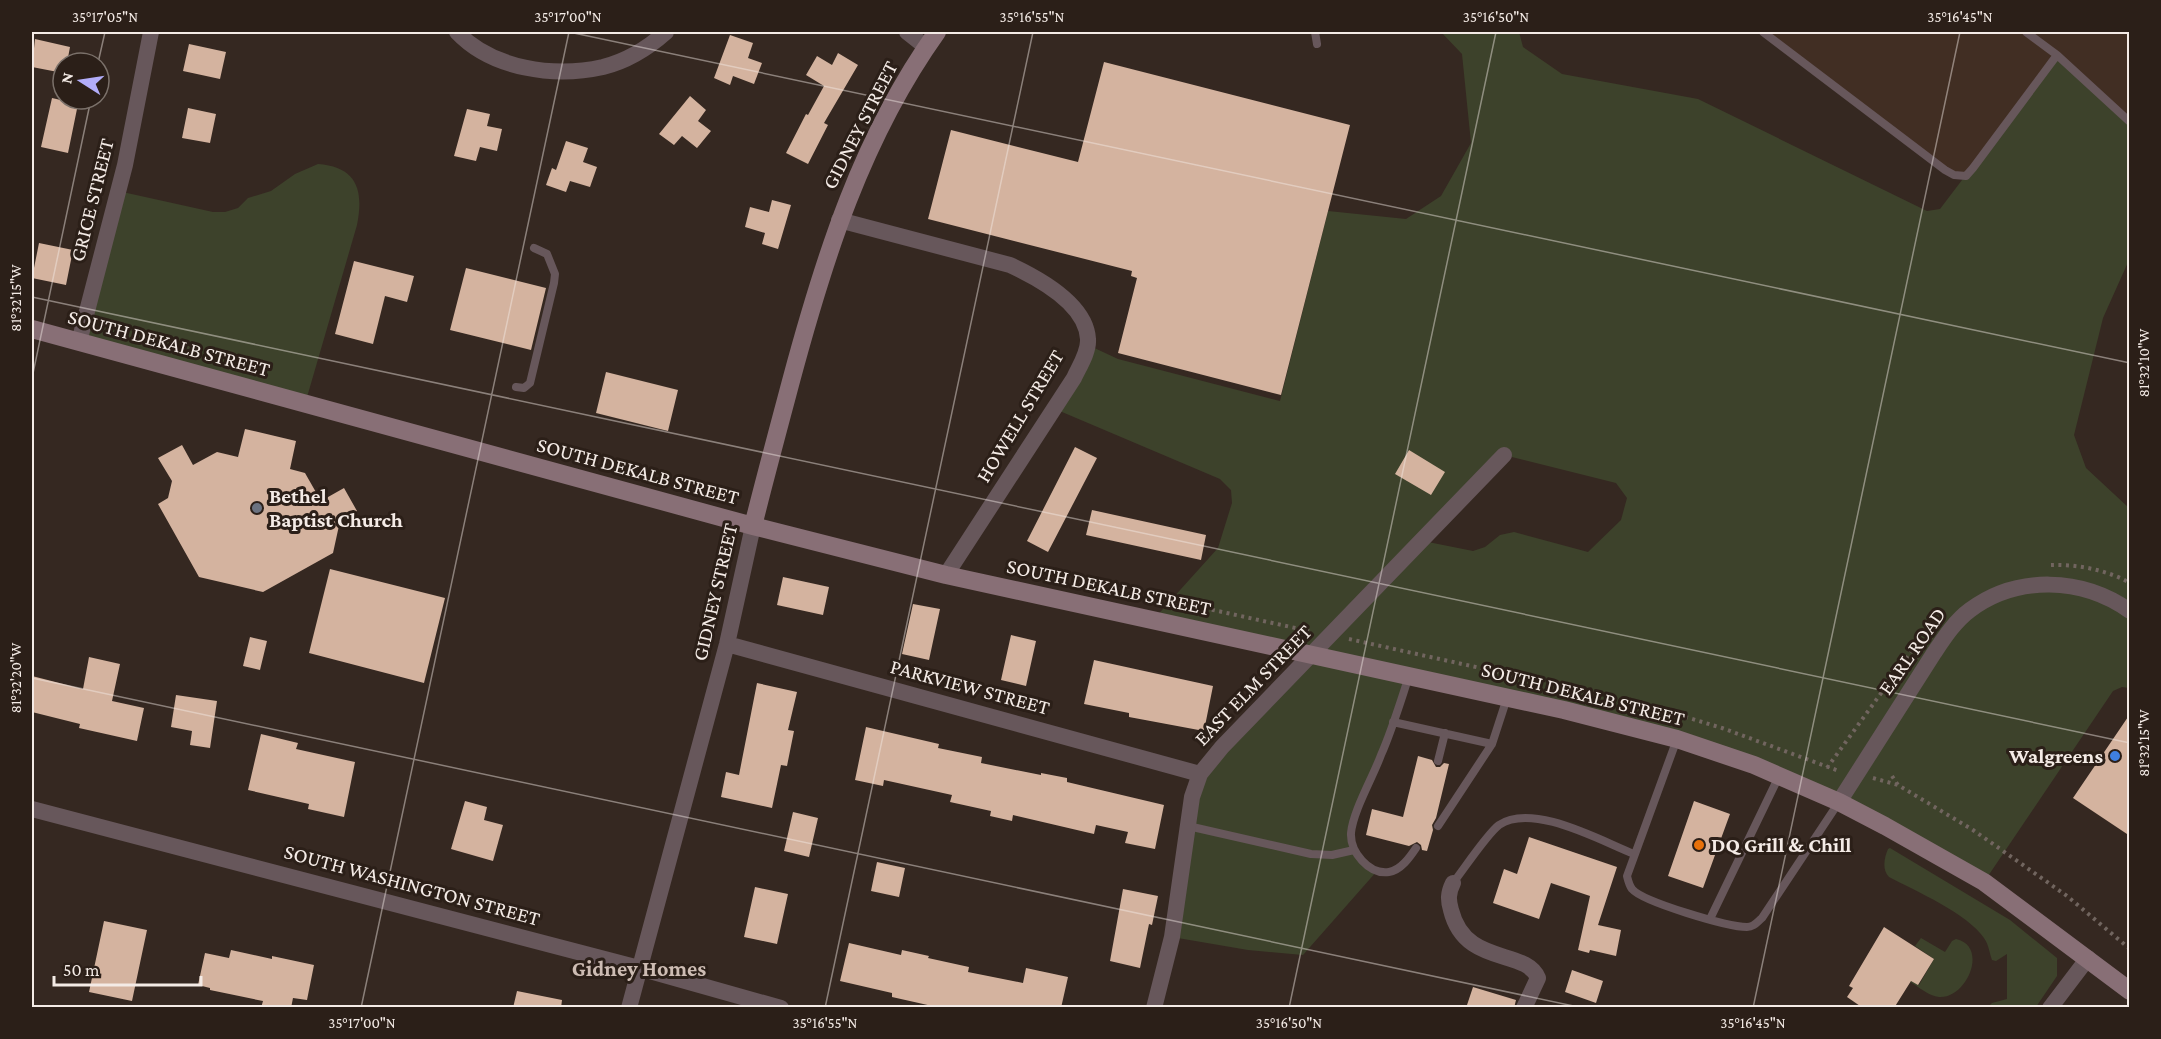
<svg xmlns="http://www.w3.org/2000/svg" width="2161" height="1039" viewBox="0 0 2161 1039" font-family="'Crimson Pro',serif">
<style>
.built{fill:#412e23}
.green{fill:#3d422b;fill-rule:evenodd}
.building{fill:#d4b39f}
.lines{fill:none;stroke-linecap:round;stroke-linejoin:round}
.path{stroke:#71655f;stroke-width:4;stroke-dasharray:3 4.5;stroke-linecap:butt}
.lane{stroke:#67575b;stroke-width:8}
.street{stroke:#67575b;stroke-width:16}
.secondary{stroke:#886f76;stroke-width:18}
.ticks{fill:none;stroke:#f4ebe6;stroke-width:1.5;stroke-opacity:0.45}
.worship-dot{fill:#6b7280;stroke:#2b1f18;stroke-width:2}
.shop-dot{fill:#3f7fe0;stroke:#2b1f18;stroke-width:2}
.food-dot{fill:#e8710a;stroke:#2b1f18;stroke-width:2}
.labels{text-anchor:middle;stroke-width:6;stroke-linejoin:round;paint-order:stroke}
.street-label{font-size:21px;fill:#f4ebe6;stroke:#2b1f18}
.poi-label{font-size:21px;font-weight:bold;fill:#f4ebe6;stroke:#2b1f18;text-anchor:start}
.neighbourhood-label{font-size:22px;font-weight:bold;fill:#cdbcb3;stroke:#2b1f18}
.neatline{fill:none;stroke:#f4ebe6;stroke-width:2}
.ticks-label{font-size:15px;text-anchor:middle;fill:#f4ebe6}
</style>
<rect width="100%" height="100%" fill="#352821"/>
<path class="built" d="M1763 32H2129V122L1968 173 1954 175Z"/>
<path class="green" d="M1441 32H1519L1523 47 1562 74 1698 99 1927 211 1940 209 2057 55 2129 122V260L2103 318 2074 435 2086 468 2129 508V688L2122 687 2113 691 1984 882 1754 765 1409 676 1352 827 1354 850 1377 871 1303 955 1248 950 1172 937 1200 774 1312 655 1153 620 1218 548 1232 503 1231 490 1220 479 1055 409 1088 345 1118 359 1280 401 1328 211 1406 219 1441 196 1471 143 1462 54ZM1504 455 1616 483 1627 498 1621 520 1588 552 1514 532 1500 535 1485 547 1473 551 1423 541Z
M318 164C357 167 364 190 357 225L305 404 79 342 118 191 213 212H225L238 208 248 198 271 191 295 174Z
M1890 848 2010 920 2057 958V976L2036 1007H1988L1992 1003 2007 999V954L1996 961 1992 960C1989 952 1989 945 1984 938 1968 914 1916 891 1889 877 1882 870 1884 858 1888 849Z
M1921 938 1945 952 1952 941 1956 939C1989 946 1967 999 1939 997 1929 996 1919 987 1910 982L1911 981 1919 985 1934 959 1915 946Z"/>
<path class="building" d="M730 35 753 43 748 58 762 63 754 84 733 76 730 85 714 78Z
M35 39 70 47 67 63H63V73L32 67Z
M189 44 226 52 220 79 183 71Z
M838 53 858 65 824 123 828 125 808 164 786 153 806 114 808 115 824 86 806 75 817 56 832 65Z
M1104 62 1350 125 1281 395 1118 353 1137 278 1131 276 1132 271 928 219 951 130 1078 162Z
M690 96 706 110 698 121 711 131 697 148 682 136 674 145 659 134Z
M52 98 78 104 68 153 41 147Z
M188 108 216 114 210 143 182 138Z
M467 109 490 114 487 126 502 129 497 151 480 147 476 161 454 156Z
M566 141 588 148 583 162 597 167 590 187 570 181 566 192 546 185 552 168 556 170Z
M772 200 791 205 778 249 762 244 765 233 745 227 750 207 769 212Z
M39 243 73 250 66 285 32 278Z
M354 261 414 276 407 302 385 296 373 344 335 334Z
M466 268 546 288 531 350 450 330Z
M606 372 678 390 668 431 596 413Z
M245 429 296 441 290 469 305 473 321 501 344 488 357 511 340 521 333 553 263 592 199 577 158 504 168 498 172 481 158 458 182 445 193 465 217 452 238 457Z
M1075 447 1097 458 1048 552 1027 541Z
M1409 450 1445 472 1431 495 1395 474Z
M1092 510 1206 535 1201 560 1086 535Z
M330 569 445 598 424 683 309 653Z
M783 577 829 587 823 615 777 605Z
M913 604 940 609 929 660 902 654Z
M1011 635 1036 641 1026 686 1001 680Z
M250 637 267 641 260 670 243 666Z
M89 657 120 664 112 701 144 708 137 741 79 728 80 724 32 712V676L83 689Z
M1094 660 1213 686 1204 731 1129 717V713L1084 704Z
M757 683 797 692 788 730 794 731 787 766 781 765 772 808 721 797 726 772 739 775Z
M176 695 217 701 210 748 190 745 192 731 171 727Z
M2130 714V836L2073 798Z
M866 727 939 744 938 748 982 757 981 763 1041 775V773L1067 778V782L1164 805 1155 849 1125 843 1128 832 1096 825 1094 834 1013 815 1012 821 990 816 991 811 950 802 952 795 884 780 883 786 855 780Z
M261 734 298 743 296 749 355 762 344 817 308 809 309 804 248 790Z
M1418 756 1432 760 1436 767H1440L1444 763 1449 764 1436 818 1432 825 1433 830 1427 851 1422 850 1421 845 1417 842 1409 846 1366 835 1372 809 1403 817Z
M465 801 487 807 484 820 503 825 493 861 451 849Z
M1694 801 1730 814 1703 888 1668 876Z
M793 812 818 818 809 857 784 851Z
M1529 837 1617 867 1598 925 1621 930 1616 956 1590 950 1589 953 1578 950 1590 896 1551 883 1539 919 1493 903 1504 869 1517 874Z
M877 862 905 868 899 897 871 891Z
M755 887 788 894 777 944 744 937Z
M1123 889 1158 896 1152 925 1149 924 1140 968 1110 961Z
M104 921 147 930 132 1001 89 992Z
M1884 927 1934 959 1918 985 1911 981 1894 1008H1863L1847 997 1853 988 1849 986Z
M849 943 901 955 902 950 929 956 928 958 969 967 968 972 1023 983 1026 968 1068 977 1061 1008H941L892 997V993L840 981Z
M231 950 272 959V956L314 965 307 1000 293 998 291 1008H261L263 1001 210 990V988L198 985 205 953 229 958Z
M1572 970 1603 981 1596 1003 1565 992Z
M1473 987 1516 1000 1514 1008H1466Z
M517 991 562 1000 561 1008H513Z"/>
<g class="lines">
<path class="path" d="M2051 565C2077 564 2107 570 2130 583
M1058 576 1309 631
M1349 639 1643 704 1722 728 1839 771
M1827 768 1913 649
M1892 776 1898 785 1973 830 2023 865 2067 896 2130 949
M1873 778 1898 785"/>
<path class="lane" d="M1315 32 1317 44
M1763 32 1945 170 1954 175 1966 176 1973 168 2057 55
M2026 32 2057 55 2130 122
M516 387 524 388 530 383 554 283 555 274 547 254 534 248
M1409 676C1400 703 1392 730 1381 755 1373 777 1353 811 1351 833 1350 852 1369 875 1389 872 1401 870 1410 857 1416 848
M1393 722 1492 744
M1677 739 1627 876C1628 880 1629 885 1632 889 1643 902 1728 927 1747 927 1754 927 1757 922 1762 918L1839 802
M1438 761 1445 733
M1188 826 1311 854 1332 855 1354 850
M1438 826 1492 744 1507 698
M1453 883C1464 869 1487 834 1499 825 1532 802 1601 841 1634 854
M1710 919 1779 776"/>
<path class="street" d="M457 32C492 69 554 78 603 67 627 61 648 48 666 32
M907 32 926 47
M839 220 1010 265C1038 278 1086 304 1088 339 1089 352 1079 367 1074 378L946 575
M79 342 125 165 151 32
M727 644 1200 774
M1839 802 1934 653C1944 638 1955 621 1970 610 2017 575 2082 577 2130 611
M32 809 639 968 781 1008
M1453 883C1448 893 1448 900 1451 910 1465 967 1526 948 1538 978L1524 1008
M629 1008 727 644 753 526
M1154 1008 1172 937 1192 797 1200 774 1222 747 1504 455
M2050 1008 2088 958"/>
<path class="secondary" d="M32 329 753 526 946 575 1564 710 1677 739 1754 765 1839 802 1885 826 1984 882 2130 991
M753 526C765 478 778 430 791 381 824 258 862 137 937 32"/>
</g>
<path class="ticks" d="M569 32 2130 363M98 63 105 32M32 297 2130 743M32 378 91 99M32 678 1583 1008M361 1008 569 32M825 1008 1033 32M1289 1008 1496 32M1753 1008 1960 32"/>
<circle class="worship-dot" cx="257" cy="508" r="6"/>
<circle class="shop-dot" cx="2115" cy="756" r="6"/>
<circle class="food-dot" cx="1699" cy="845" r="6"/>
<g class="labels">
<g class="street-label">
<text transform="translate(860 125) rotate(-63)" y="7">GIDNEY STREET</text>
<text transform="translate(92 200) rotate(-76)" y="7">GRICE STREET</text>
<text transform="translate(169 343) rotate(15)" y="7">SOUTH DEKALB STREET</text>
<text transform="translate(1020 416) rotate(-59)" y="7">HOWELL STREET</text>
<text transform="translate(638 471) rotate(15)" y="7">SOUTH DEKALB STREET</text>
<text transform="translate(1109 587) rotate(12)" y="7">SOUTH DEKALB STREET</text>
<text transform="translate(715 592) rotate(-77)" y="7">GIDNEY STREET</text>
<text transform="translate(1912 651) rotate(-55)" y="7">EARL ROAD</text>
<text transform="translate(1253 685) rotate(-46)" y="7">EAST ELM STREET</text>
<text transform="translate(970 687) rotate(15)" y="7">PARKVIEW STREET</text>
<text transform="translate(1583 694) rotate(14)" y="7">SOUTH DEKALB STREET</text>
<text transform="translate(412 885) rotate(15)" y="7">SOUTH WASHINGTON STREET</text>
</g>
<g class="poi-label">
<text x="269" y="503">Bethel<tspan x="269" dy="24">Baptist Church</tspan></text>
<text x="2103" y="763" text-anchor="end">Walgreens</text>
<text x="1711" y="852">DQ Grill &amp; Chill</text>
</g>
<g class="neighbourhood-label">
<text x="639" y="976">Gidney Homes</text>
</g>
</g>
<rect width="2161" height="1039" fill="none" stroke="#2b1f18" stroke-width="66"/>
<g transform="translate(81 81) rotate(282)"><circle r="28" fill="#2b1f18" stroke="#7b716a" stroke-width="1.5"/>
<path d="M0-4.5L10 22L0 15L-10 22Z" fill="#b2adf9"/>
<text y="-9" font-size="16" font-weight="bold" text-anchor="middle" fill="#f4ebe6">N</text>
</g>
<path d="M54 976v9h147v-9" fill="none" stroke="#f4ebe6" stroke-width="3"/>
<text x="63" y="976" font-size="18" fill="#f4ebe6" stroke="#2b1f18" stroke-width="4.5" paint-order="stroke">50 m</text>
<rect x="33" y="33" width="2095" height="973" class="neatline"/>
<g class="ticks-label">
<text x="105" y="22">35°17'05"N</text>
<text x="568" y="22">35°17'00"N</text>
<text x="1032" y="22">35°16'55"N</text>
<text x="1496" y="22">35°16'50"N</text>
<text x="1960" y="22">35°16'45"N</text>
<text transform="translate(16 298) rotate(-90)" y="5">81°32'15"W</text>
<text transform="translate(2144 363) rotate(-90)" y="5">81°32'10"W</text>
<text transform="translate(16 678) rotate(-90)" y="5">81°32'20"W</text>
<text transform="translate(2144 743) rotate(-90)" y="5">81°32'15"W</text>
<text x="362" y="1028">35°17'00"N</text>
<text x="825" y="1028">35°16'55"N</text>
<text x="1289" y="1028">35°16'50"N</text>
<text x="1753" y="1028">35°16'45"N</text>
</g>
</svg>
